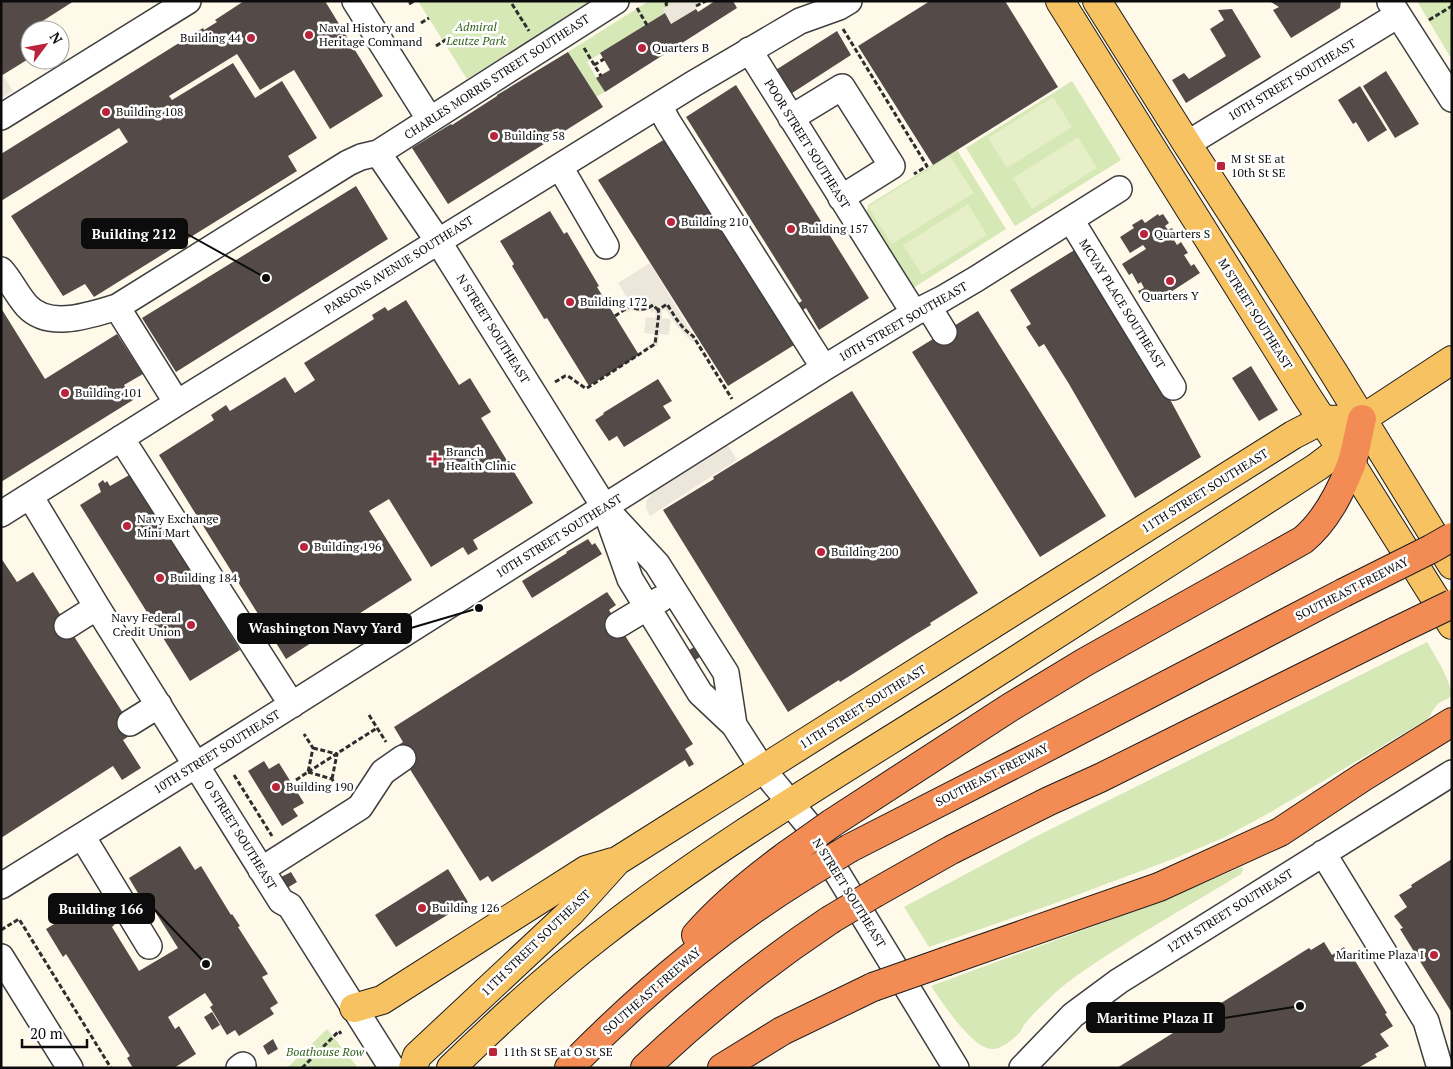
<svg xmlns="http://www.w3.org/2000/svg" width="1453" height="1069" viewBox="0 0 1453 1069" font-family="'PT Serif',serif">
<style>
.green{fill:#d5e8b5}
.pitch{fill:#e6efc7}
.plaza{fill:#ede6db}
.building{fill:#544b48}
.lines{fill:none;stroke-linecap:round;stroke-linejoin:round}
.minor-casing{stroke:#3f3f3f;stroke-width:28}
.major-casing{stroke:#1d1d1d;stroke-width:30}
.highway-casing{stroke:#1d1d1d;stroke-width:30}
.path{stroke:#2e2e2e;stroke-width:3;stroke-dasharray:5 2.5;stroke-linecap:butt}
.minor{stroke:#fff;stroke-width:25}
.major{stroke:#f7c362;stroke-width:28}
.highway{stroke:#f38c54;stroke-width:28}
.highway-bridge-casing{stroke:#1d1d1d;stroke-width:30;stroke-linecap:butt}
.highway-bridge{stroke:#f38c54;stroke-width:28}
.poi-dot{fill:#ba253c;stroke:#fff;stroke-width:2}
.labels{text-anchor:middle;stroke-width:5;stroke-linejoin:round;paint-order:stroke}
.park-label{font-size:12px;font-style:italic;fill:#33621d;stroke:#fff}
.poi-label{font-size:12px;fill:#0c0c0c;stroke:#fff;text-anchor:start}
.street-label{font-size:12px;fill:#0c0c0c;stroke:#fff}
.leader{fill:none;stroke:#0c0c0c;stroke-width:2}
.callout-dot{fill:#0c0c0c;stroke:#fff;stroke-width:2}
.callout{fill:#0c0c0c;stroke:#0c0c0c;stroke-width:2}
.callout-label{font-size:14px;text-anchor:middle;font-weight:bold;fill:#fff}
</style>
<rect width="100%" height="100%" fill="#fff9ea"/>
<path class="green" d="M418 1H590L467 79Z
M649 1H676L663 9 665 13 587 62 605 92 596 97 568 52Z
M1417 1H1452V60Z
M1072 81 1121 160 1015 226 966 148Z
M957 150 1006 229 910 290 866 221 868 205Z
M1427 642C1433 652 1453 684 1451 695 1449 700 1443 700 1439 703 1434 707 1431 714 1428 719L1269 813 1223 838 1173 859 1050 905 929 947 904 907 1037 836Z
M1242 867 1243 870 1241 874C1209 893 1176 913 1144 932 1114 951 1083 969 1056 992 1046 1002 1033 1013 1025 1024 1023 1026 1022 1029 1021 1031 1015 1038 1002 1049 993 1049 973 1050 941 1001 931 986L1149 906Z
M327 1029 358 1068H287Z"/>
<path class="pitch" d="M1053 97 1072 127 1007 168 988 138Z
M1078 137 1097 168 1032 209 1013 178Z
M950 156 974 193 892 244 868 207Z
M968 204 987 235 922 275 903 245Z"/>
<path class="plaza" d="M676 1H695L697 4 696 9 671 24 663 9Z
M3 75 13 91 1 99V76Z
M650 263 696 340 692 342 676 325 665 309 662 310V318L671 319 669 335 659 334 658 345 648 349 646 347 653 343 654 334 644 333 646 317 655 318 656 314 654 311 652 313 650 310 639 312 631 310 626 313 622 307 630 302 618 283Z
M728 445 737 460 650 516 646 508V501L654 491Z"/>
<path class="building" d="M1 1H74L27 31 30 35V58L1 76Z
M244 1H325L383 96 330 129 294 70 260 90 237 54 169 96 172 100 233 63 255 98 282 81 317 138 288 156 297 171 94 297 85 284 63 296 11 216 128 142 119 128 1 201V154L203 28 204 30 217 22 215 20Z
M715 1H733L737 8 605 92 596 78 610 70 600 53 665 13 671 24 696 9 698 12Z
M930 1H1005L1058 87 933 165 858 46Z
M1269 1H1341L1340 8 1291 38 1273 10 1279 7Z
M1232 9 1261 57 1186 103 1172 80 1184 73 1189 79 1226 56 1210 29 1224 20 1218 10Z
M837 31 851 55 786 97 771 73Z
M568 52 603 107 448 204 412 148 451 124 452 125 497 96V95Z
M1386 71 1419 124 1395 138 1363 86Z
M736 85 869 298 819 330 806 308 781 324 794 345 728 386 598 180 665 139 777 317 802 301 686 117Z
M1360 86 1387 130 1368 142 1356 122 1353 124 1338 100Z
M356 186 388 239 176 372 142 318Z
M550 211 564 234 567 232 599 286 597 287 639 355 589 386 547 318 544 319 543 317 512 266 514 264 500 241Z
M1158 214 1159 216 1163 214 1169 223 1165 226 1168 230 1172 228 1179 238 1174 240 1177 245 1181 242 1188 253 1184 255 1191 266 1194 264 1200 273 1163 297 1160 292 1154 296 1155 298 1149 303 1147 300 1144 302 1138 291 1144 288 1141 282 1138 284 1132 273 1129 275 1122 264 1146 249 1143 245 1130 253 1120 237 1134 228 1132 225 1142 219 1145 223Z
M1076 249 1166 392 1201 457 1135 498 1069 384 1044 344 1039 347 1026 327 1031 324 1010 290Z
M406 300 459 385 470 378 491 412 481 418 533 503 473 540 478 549 468 555 463 547 431 567 389 499 369 511 412 580 354 617 356 621 347 627 344 622 286 659 159 455 214 420 211 415 226 405 230 411 285 377 295 393 315 380 304 363 374 319 372 315 385 307 388 311Z
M1 308 45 379 117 334 143 374 124 385 133 400 1 482Z
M978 311 1106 516 1040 557 912 352Z
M1251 366 1278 410 1259 421 1232 378Z
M658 379 672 401 663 406 671 418 624 447 617 436 609 441 595 420 604 414 603 413Z
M852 391 978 593 930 623 931 625 916 634 840 682 839 680 788 712 663 510 714 479 713 477Z
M131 474 240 650 190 681 80 505 101 492 98 484 103 480 105 483 107 481 110 486Z
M588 539 592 545 595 543 602 554 532 598 522 581 567 553 566 552Z
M1 558 17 582 33 572 135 732 123 740 141 768 122 780 113 766 1 838Z
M607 592 616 605 609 610 693 744 685 749 694 764 689 767 685 760 492 882 488 876 480 881 396 747 403 742 394 727Z
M694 647 700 657 692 662 686 652Z
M264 761 269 769 279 763 304 803 293 809 298 816 282 826 248 771Z
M180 846 195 870 201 866 231 915 232 914 240 926 238 927 268 974 262 977 278 1003 270 1008 274 1014 239 1036 235 1030 227 1035 210 1007 213 1005 205 993 168 1017 175 1029 179 1026 196 1054 174 1068H133L127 1058 130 1056 66 954 63 957 46 929 98 897 115 924 112 927 139 971 178 948 149 902 145 905 129 878Z
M1452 859V1013L1400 929 1403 928 1394 916 1407 907 1399 895 1412 887 1411 885Z
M448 869 468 902 396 947 375 915Z
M291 872 297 882 287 888 281 877Z
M1324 942 1332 955 1344 947 1352 960 1354 959 1387 1013 1385 1014 1393 1026 1380 1034 1389 1046 1375 1054 1377 1057 1358 1068H1117L1309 948 1311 950Z
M212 1012 220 1025 212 1030 204 1017Z
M273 1039 278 1049 268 1055 263 1046Z"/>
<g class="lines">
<defs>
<path id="minor" d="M355 1 430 120
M1390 2 1452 99
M749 50 914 313
M659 105 668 122 824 368
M1 117 188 1
M791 118 842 87 892 166 841 198
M1187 144 1398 15
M378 153 438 241 605 508 657 564 705 640 726 673 734 725
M560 167 606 246
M1071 220 1173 387
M1 270C11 281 17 295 27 306 49 330 90 315 117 307L348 163 361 157 378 153 616 1
M928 306 944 332
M117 307 177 403
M121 438 292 705
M30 496 97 607 281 901 290 906 392 1068
M1 514 177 403 693 84 800 21 839 7 849 1
M608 517 630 579 700 693 734 725 763 770 806 822 956 1068
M618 625 661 599
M67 626 97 607
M130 723 159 705
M82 836 149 946
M1323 853 1426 1021 1440 1068
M261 870 360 807 383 772 403 758
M1 886 220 750 824 368 914 313 942 299 976 279 1119 189
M1 957 70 1068
M239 1068 243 1065
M1022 1068 1073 1015 1119 981 1452 773"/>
<path id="major" d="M1060 1 1306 395 1351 464 1452 625
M1097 1 1187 144 1257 252 1334 373 1452 565
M354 1008 382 1000 586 870 613 862
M413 1068 417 1056 571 912 617 861 1293 435 1322 420 1362 419
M451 1068C499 1021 549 975 602 934 711 849 830 778 946 705 1071 626 1193 546 1317 467L1341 449 1362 419 1452 360"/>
<path id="highway" d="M832 823 1009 708 1085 662 1303 540C1326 521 1340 493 1351 465 1356 451 1358 434 1362 419
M850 848 1030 756 1343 593
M875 893 951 850 1049 801 1100 778 1396 631
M696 935C723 904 754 879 787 855
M947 961 1159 887 1280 832 1363 777 1452 722
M569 1068C640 995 717 930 804 876
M645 1068C703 1013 764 964 830 920
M722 1068 782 1031 873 987"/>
</defs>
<use href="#minor" class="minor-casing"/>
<use href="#major" class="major-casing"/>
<use href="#highway" class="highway-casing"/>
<path class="path" d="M409 4 414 1
M512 4 529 31
M667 6 666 4 667 1
M696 6 706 1
M637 8 647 25
M1429 20 1452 6
M421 23 429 18
M843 29 927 166 914 174
M436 46 450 37
M584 48 601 76
M594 65 604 59
M615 316 630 306C638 311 646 310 653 305L658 310
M555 382 565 376H568L585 388H587L655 344 659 313 658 310 667 304C675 317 681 328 693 336L732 399
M369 715 386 742
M313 748 337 754 332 779
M308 772 377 728
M308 772 332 779 340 792
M234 775 272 836
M296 780 308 772 313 748 304 734
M1 930 19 919 111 1068
M302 1068 339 1031 341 1034"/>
<use href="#minor" class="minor"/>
<use href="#major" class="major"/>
<use href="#highway" class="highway"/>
<defs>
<path id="highway-bridge" d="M1343 593 1431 549 1452 537
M1396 631 1452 604
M787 855 832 823
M804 876 850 848
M830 920 875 893
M873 987 947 961"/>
</defs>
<use href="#highway-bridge" class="highway-bridge-casing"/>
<use href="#highway-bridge" class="highway-bridge"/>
</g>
<g class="poi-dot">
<circle cx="309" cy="35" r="5"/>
<circle cx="251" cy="38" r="5"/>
<circle cx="642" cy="48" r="5"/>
<circle cx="106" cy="112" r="5"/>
<circle cx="494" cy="136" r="5"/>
<rect x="1216" y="161" width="10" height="10" rx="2.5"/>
<circle cx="671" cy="222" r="5"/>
<circle cx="791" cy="229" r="5"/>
<circle cx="1144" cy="234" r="5"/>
<circle cx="1170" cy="281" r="5"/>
<circle cx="570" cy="302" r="5"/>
<circle cx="65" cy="393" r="5"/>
<path d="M432.5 451.5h5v5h5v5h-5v5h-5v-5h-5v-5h5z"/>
<circle cx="127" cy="526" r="5"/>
<circle cx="304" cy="547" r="5"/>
<circle cx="821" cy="552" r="5"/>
<circle cx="160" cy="578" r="5"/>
<circle cx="191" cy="625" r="5"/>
<circle cx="276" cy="787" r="5"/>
<circle cx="422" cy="908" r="5"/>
<circle cx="1434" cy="955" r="5"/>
<rect x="488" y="1047" width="10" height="10" rx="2.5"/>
</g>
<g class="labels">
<g class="park-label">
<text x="476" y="31">Admiral<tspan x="476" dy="14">Leutze Park</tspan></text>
<text x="325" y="1056">Boathouse Row</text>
</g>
<g class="poi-label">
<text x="319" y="32">Naval History and<tspan x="319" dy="14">Heritage Command</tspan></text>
<text x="241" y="42" text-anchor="end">Building 44</text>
<text x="652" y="52">Quarters B</text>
<text x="116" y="116">Building 108</text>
<text x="504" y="140">Building 58</text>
<text x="1231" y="163">M St SE at<tspan x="1231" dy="14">10th St SE</tspan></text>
<text x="681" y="226">Building 210</text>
<text x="801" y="233">Building 157</text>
<text x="1154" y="238">Quarters S</text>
<text x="1170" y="300" text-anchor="middle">Quarters Y</text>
<text x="580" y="306">Building 172</text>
<text x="75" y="397">Building 101</text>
<text x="446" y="456">Branch<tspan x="446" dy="14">Health Clinic</tspan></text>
<text x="137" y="523">Navy Exchange<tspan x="137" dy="14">Mini Mart</tspan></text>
<text x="314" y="551">Building 196</text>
<text x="831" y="556">Building 200</text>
<text x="170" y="582">Building 184</text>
<text x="181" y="622" text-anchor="end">Navy Federal<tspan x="181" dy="14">Credit Union</tspan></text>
<text x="286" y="791">Building 190</text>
<text x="432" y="912">Building 126</text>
<text x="1424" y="959" text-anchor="end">Maritime Plaza I</text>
<text x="503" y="1056">11th St SE at O St SE</text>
</g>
<g class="street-label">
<text transform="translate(497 77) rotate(-33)" y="4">CHARLES MORRIS STREET SOUTHEAST</text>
<text transform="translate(1292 80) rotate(-31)" y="4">10TH STREET SOUTHEAST</text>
<text transform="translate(807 144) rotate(58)" y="4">POOR STREET SOUTHEAST</text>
<text transform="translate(399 265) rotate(-32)" y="4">PARSONS AVENUE SOUTHEAST</text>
<text transform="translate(1122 304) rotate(58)" y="4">MCVAY PLACE SOUTHEAST</text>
<text transform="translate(1255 314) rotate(58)" y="4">M STREET SOUTHEAST</text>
<text transform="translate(903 322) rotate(-30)" y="4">10TH STREET SOUTHEAST</text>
<text transform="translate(493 329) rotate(58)" y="4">N STREET SOUTHEAST</text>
<text transform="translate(1205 491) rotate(-32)" y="4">11TH STREET SOUTHEAST</text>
<text transform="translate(559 536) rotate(-32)" y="4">10TH STREET SOUTHEAST</text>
<text transform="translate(1352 589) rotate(-27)" y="4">SOUTHEAST FREEWAY</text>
<text transform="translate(863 707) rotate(-32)" y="4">11TH STREET SOUTHEAST</text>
<text transform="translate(217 752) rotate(-32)" y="4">10TH STREET SOUTHEAST</text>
<text transform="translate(992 775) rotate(-27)" y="4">SOUTHEAST FREEWAY</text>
<text transform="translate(240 835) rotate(58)" y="4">O STREET SOUTHEAST</text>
<text transform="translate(849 893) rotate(58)" y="4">N STREET SOUTHEAST</text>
<text transform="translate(1230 911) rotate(-32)" y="4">12TH STREET SOUTHEAST</text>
<text transform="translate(536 943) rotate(-44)" y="4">11TH STREET SOUTHEAST</text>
<text transform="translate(652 991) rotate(-41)" y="4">SOUTHEAST FREEWAY</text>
</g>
</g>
<path class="leader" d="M266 278L187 234M479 608L411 628M206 964L154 909M1300 1006L1224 1018"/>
<g class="callout-dot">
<circle cx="266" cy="278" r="5"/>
<circle cx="479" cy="608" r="5"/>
<circle cx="206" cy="964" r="5"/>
<circle cx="1300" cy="1006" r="5"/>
</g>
<g class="callout">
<rect x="82" y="219" width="105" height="29" rx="5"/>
<rect x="238" y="614" width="173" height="29" rx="5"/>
<rect x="49" y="894" width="105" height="29" rx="5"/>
<rect x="1087" y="1003" width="137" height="29" rx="5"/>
</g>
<g class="callout-label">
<text x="134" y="239">Building 212</text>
<text x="325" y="633">Washington Navy Yard</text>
<text x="101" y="914">Building 166</text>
<text x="1155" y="1023">Maritime Plaza II</text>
</g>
<rect width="1453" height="1069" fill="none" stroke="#0c0c0c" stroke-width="5"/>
<g transform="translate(45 45) rotate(58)"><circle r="24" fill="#ffffff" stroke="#9e9e9e"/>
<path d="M0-4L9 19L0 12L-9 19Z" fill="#ba253c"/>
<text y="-8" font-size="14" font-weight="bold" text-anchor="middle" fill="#0c0c0c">N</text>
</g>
<path d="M22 1039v8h65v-8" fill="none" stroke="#0c0c0c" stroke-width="2.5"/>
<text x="30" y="1039" font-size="15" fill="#0c0c0c" stroke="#ffffff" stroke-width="4" paint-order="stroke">20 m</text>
</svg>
